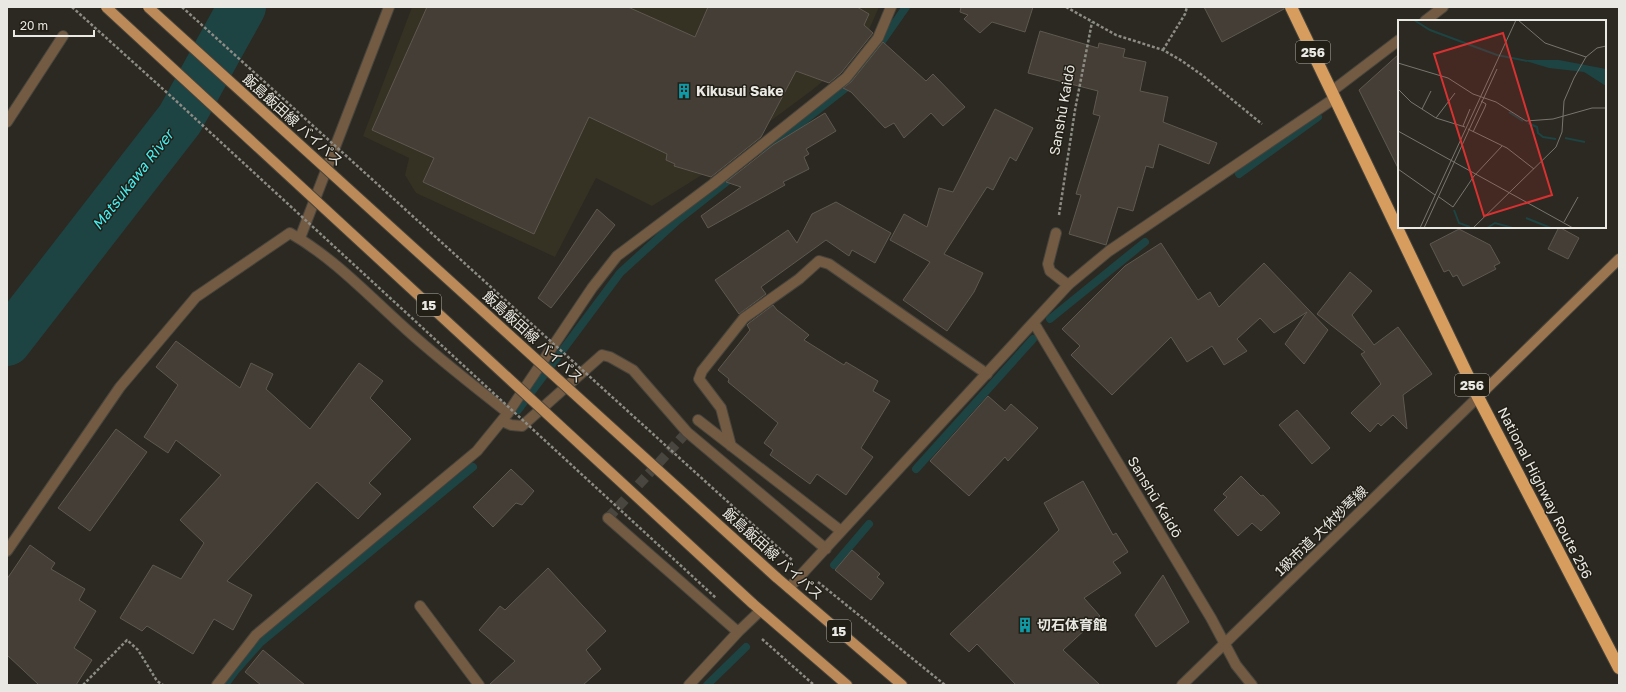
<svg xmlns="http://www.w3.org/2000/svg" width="1626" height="692" viewBox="0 0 1626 692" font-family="'Golos Text','Noto Sans JP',sans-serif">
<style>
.built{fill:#353123}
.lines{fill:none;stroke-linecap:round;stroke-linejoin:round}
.stream{stroke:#1e4343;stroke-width:8}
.river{stroke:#1e4343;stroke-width:48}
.building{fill:#443e36;stroke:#5e5850}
.street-tunnel{stroke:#48463e;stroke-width:10;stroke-dasharray:10 5;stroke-linecap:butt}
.lane-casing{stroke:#46443c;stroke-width:12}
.street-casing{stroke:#46443c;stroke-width:12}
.secondary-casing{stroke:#46443c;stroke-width:12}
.primary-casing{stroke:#46443c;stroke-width:12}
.highway-casing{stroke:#46443c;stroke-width:14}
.path{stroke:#8c8b84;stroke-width:2.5;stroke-dasharray:3 2;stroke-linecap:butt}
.lane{stroke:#725a43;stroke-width:10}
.street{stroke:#725a43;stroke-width:10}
.secondary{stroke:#9b754f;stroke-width:10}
.primary{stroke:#bb8a58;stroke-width:10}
.highway{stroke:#d79d5f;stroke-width:12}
.primary-bridge-casing{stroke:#46443c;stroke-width:12;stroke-linecap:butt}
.path-bridge{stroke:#8c8b84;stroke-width:2.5;stroke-dasharray:3 2;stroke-linecap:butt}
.primary-bridge{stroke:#bb8a58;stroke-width:10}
.labels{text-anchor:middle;stroke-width:3;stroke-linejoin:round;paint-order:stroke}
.shield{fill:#221f17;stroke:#adaca5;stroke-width:1}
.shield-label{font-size:13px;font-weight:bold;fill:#e9e8e2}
.poi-label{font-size:14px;font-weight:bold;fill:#e9e8e2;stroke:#221f17;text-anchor:start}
.street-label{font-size:14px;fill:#e9e8e2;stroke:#221f17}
.water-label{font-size:15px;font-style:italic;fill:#42eff3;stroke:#221f17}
.inset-river{fill:none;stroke:#1e4343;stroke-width:2}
.inset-road{fill:none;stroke:#77756e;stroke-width:1}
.view{fill:#d73231;fill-opacity:0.15;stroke:#d73231;stroke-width:2}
.inset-edge{fill:none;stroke:#e9e8e2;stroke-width:2}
</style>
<rect width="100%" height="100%" fill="#2b2921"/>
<path class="built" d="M412 7H879L868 32 844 64 811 91 742 142 713 168 652 206 596 178 555 257 416 193 405 175 409 158 363 136Z"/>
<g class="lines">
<path class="stream" d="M862 70 906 7
M764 152 852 83
M1239 174 1318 117
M1050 319 1145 242
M518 410 620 273 678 220 735 175
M916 469 1033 339
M834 565 869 524
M225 685 236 670 260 643 473 467
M707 685 746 647"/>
<path class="river" d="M7 342 180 119 242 7"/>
</g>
<path class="building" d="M427 7H628L695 37 708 7H857L869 14 864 25 873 33 841 73 829 83 796 71 761 137 711 177 674 166 675 164 666 160 667 154 589 117 534 234 423 182 434 158 372 130Z
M961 7H1033L1025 32 992 22 980 33 964 19 968 15 960 12Z
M1204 7H1284V9L1222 42Z
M1040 31 1098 48 1099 43 1125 49 1123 57 1146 62 1140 91 1168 97 1163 122 1217 143 1209 164 1159 144 1153 168 1146 166 1133 211 1118 207 1106 245 1069 234 1081 195 1076 194 1100 116 1093 114 1098 91 1028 73Z
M883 42 926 81 933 74 965 107 943 126 931 113 904 138 894 123 885 128 851 92 843 88 851 82Z
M1399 54V170L1359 90Z
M995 109 1033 128 1016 161 1010 157 993 190 987 187 944 254 983 273 974 292 947 331 903 300 930 262 890 240 904 214 927 227 939 188 953 192Z
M825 113 836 131 806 149 809 154 804 157 809 169 783 182 785 185 708 228 701 216 741 187 726 182 773 145Z
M836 202 891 233 875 263 852 250 849 256 826 240 761 287 766 294 739 314 715 280 788 230 797 243 812 214Z
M597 209 615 225 551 308 538 298Z
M1559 227 1579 238 1568 259 1548 249Z
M1459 229 1490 245 1500 263 1494 266 1496 269 1463 286 1457 275 1453 277 1449 270 1444 272 1430 244Z
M1161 243 1198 300 1210 292 1219 307 1264 263 1328 330 1304 364 1285 344 1307 312 1274 333 1260 318 1237 339 1247 351 1224 365 1212 346 1187 362 1171 337 1112 395 1071 355 1080 346 1062 329 1125 266Z
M1350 272 1372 291 1352 315 1374 345 1398 327 1432 374 1403 395 1407 429 1393 415 1381 426 1378 423 1370 432 1351 413 1381 384 1361 354 1365 352 1317 314Z
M773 305 777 310 809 335 804 340 844 365 846 362 878 381 873 391 890 401 861 448 873 457 846 495 817 474 810 484 770 455 773 450 764 443 778 423 728 382 729 379 718 370 750 330 747 325 749 323Z
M176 341 240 388 251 363 273 374 266 389 310 429 359 363 383 381 370 398 411 439 369 483 381 494 358 519 317 482 227 581 252 595 233 630 214 619 193 654 147 626 142 631 120 618 153 565 181 579 204 543 180 520 221 475 176 440 168 453 144 437 178 385 156 367Z
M988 396 1005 411 1011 404 1038 428 1008 461 1005 457 969 496 930 461Z
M1297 410 1330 448 1312 464 1279 425Z
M116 429 147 452 90 531 58 508Z
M511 469 534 491 522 505 516 503 493 527 473 507Z
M1241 476 1261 496 1263 495 1280 513 1261 531 1252 523 1238 536 1214 510 1227 497 1223 494Z
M1083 481 1113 535 1116 533 1128 552 1113 562 1121 573 1084 598 1100 616 1063 650 1100 685H1016L977 644 969 652 950 634 1059 530 1044 503Z
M30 545 55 563 51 569 85 589 79 600 96 611 74 648 92 660 76 685H39L7 655V579Z
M852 550 880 574 877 577 884 583 871 600 835 570Z
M548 568 606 631 586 650 601 669 583 685H489L515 661 479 630 500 606 505 610Z
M1163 575 1189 622 1156 647 1135 615Z
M263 650 305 685H261L245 672Z"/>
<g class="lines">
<path class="street-tunnel" d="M608 518 687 432"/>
<defs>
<path id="lane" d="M1425 21 1443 7
M1332 91 1399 40
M7 122 63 36
M1056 233 1048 264 1050 271 1068 285
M300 238 389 7
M698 420 841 531
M731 446 721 408 699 379 702 371 744 318 799 279 819 261 829 264 987 374
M7 551 120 387 196 297 290 233C334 258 369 296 407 330 439 359 474 386 508 413"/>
<path id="street" d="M1034 323 1211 618 1236 665 1252 685
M502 421 511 425 522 426 602 355 610 357 633 370 687 432 826 549
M608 518 738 632
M789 588 1068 285 1109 251 1335 98
M420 606 479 685
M217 685 256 635 477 451 508 413 592 288 617 256 713 184 846 78 878 38 891 7
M689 685 738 632 760 611
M1182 685 1478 397"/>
<path id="secondary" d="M1478 397 1619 259"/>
<path id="primary" d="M776 577 902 685
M752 603 847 685"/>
<path id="highway" d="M1291 7 1478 397 1619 668"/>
</defs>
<use href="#lane" class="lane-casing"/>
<use href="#street" class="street-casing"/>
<use href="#secondary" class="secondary-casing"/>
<use href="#primary" class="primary-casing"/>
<use href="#highway" class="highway-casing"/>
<path class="path" d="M1066 7 1116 35 1163 50 1182 61 1202 75 1262 124
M1163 50 1185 14 1187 7
M1059 215 1075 110 1092 22
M818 582 945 685
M762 639 814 685
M83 685 127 640 138 650 157 681 163 685"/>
<use href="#lane" class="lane"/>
<use href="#street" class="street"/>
<use href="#secondary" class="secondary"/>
<use href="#primary" class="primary"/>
<use href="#highway" class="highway"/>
<defs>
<path id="primary-bridge" d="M106 7 752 603
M148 7 776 577"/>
</defs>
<use href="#primary-bridge" class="primary-bridge-casing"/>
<path class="path-bridge" d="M72 7 174 99 716 598
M182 7 792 560"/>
<use href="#primary-bridge" class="primary-bridge"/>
</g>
<defs>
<symbol id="building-bare" viewBox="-9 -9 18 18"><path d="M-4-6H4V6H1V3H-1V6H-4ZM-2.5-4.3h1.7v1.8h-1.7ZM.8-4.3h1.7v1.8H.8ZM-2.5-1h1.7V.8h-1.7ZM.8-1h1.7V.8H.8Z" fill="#0f9aa8" stroke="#221f17" stroke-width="2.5" paint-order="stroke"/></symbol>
</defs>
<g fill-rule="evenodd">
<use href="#building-bare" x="673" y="80" width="22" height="22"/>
<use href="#building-bare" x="1014" y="614" width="22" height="22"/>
</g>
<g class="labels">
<g class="shield">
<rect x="1296" y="41" width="34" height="22" rx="3"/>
<rect x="417" y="294" width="24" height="22" rx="3"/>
<rect x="1455" y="374" width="34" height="22" rx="3"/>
<rect x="827" y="620" width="24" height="22" rx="3"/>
</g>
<g class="shield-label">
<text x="1313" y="57">256</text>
<text x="429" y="310">15</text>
<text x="1472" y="390">256</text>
<text x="839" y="636">15</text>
</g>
<g class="poi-label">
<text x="696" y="96">Kikusui Sake</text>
<text x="1037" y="630">切石体育館</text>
</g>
<g class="street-label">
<text transform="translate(1062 110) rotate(-80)" y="5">Sanshū Kaidō</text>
<text transform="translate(293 120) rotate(42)" y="5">飯島飯田線 バイパス</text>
<text transform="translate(533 337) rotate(42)" y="5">飯島飯田線 バイパス</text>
<text transform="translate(1545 493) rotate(63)" y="5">National Highway Route 256</text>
<text transform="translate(1155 497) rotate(59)" y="5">Sanshū Kaidō</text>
<text transform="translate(1321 531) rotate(-44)" y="5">1級市道 大休妙琴線</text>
<text transform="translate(773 554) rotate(42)" y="5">飯島飯田線 バイパス</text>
</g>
<g class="water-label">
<text transform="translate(133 180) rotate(-52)" y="5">Matsukawa River</text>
</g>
</g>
<g transform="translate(1398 20)">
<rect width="208" height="208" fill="#2b2921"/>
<path d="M124 40H161L208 49V66L186 52 151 48Z" fill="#1e4343"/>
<path class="inset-river" d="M16 0 32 10 99 35 129 41M111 92 125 101M130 103 139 107 140 113 145 117 158 119M167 118 187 122M56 190 61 203 72 207M128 198 153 208M89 208 97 203 115 208"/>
<path class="inset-road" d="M120 0 147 23 188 37M0 43 50 58 75 74 98 82 128 101 155 99 194 88H208M0 69 13 82 38 98 67 107M24 89 33 71M38 98 57 73M65 106 72 89M70 109 109 128 136 149M0 111 110 172M75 112 87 87 88 84 83 81M0 149 37 175M110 172 175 208M41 177 55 187 76 156 104 126M166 202 180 177M22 208 118 0M26 208 99 49M75 208 158 127 164 112 166 81 176 58 188 37 199 28 208 26"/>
<path class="view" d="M105 13 154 175 86 196 36 34Z"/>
<rect width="208" height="208" class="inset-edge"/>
</g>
<rect width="1626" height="692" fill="none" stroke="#e9e8e2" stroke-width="16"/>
<path d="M14 30v6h80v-6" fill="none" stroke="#e9e8e2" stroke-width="2"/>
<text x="20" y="30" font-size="12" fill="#e9e8e2" stroke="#221f17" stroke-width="3" paint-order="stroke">20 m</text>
</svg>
